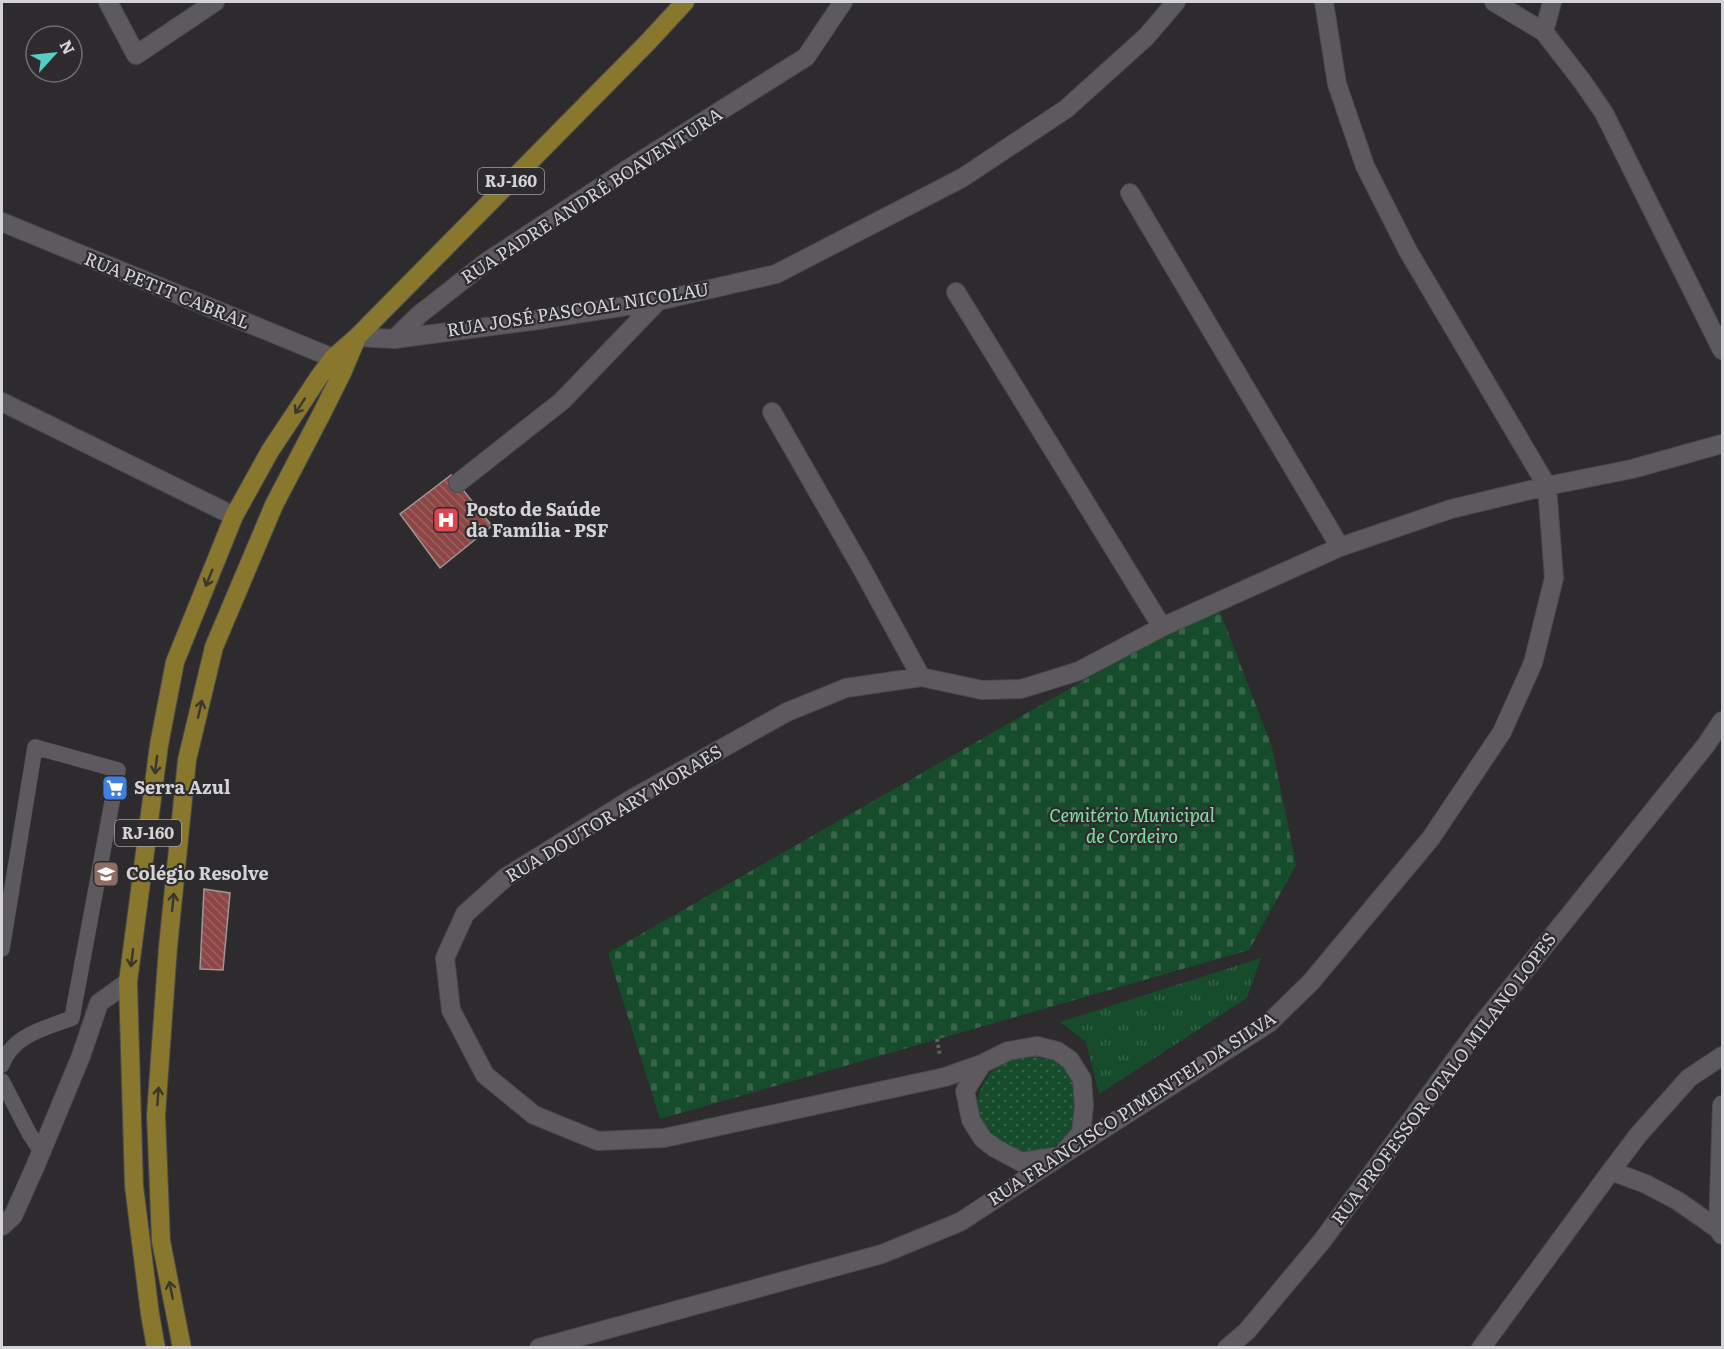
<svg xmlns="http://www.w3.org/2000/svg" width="1724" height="1349" viewBox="0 0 1724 1349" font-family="Literata,serif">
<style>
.grass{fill:url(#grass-tufts)}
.cemetery{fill:url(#cemetery-stones)}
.garden{fill:url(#garden-dots)}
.building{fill:url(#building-back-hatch);stroke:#9d9797;stroke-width:1.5}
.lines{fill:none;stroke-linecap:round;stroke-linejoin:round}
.lane-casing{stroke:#4a494b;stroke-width:16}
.street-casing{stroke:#4a494b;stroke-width:20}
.primary-casing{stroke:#4a494b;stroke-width:20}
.path{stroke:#626063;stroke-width:4;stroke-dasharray:3 3;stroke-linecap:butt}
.lane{stroke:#5c5a5e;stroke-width:15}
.street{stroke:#5c5a5e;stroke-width:18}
.primary{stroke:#88772d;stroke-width:18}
.oneway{stroke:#3b362e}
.labels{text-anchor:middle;stroke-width:4.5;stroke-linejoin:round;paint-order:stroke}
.shield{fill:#2d2b2e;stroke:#a2a1a3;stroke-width:1.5}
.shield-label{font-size:16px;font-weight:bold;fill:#d4d3d5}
.street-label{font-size:18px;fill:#d4d3d5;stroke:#2d2b2e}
.poi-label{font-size:18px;font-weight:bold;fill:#d4d3d5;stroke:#2d2b2e;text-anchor:start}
.park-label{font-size:18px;font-style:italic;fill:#82e0a1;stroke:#2d2b2e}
</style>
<defs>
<pattern id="grass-tufts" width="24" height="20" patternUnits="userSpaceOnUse" patternTransform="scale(1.5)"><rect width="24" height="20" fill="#164b2b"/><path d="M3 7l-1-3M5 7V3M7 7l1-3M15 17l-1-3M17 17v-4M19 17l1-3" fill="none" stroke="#376449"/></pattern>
<pattern id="cemetery-stones" width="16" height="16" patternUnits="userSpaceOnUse" patternTransform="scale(1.5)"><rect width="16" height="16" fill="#164b2b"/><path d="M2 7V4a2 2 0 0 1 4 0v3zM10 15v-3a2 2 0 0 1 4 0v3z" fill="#376449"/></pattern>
<pattern id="garden-dots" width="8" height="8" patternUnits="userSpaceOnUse" patternTransform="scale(1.5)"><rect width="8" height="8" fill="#164b2b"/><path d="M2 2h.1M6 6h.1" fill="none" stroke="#376449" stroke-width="1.8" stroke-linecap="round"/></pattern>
<pattern id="building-back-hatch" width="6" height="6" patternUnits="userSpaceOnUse" patternTransform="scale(1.5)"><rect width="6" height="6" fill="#8d4646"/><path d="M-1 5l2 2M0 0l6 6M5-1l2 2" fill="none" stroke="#9c6060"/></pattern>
</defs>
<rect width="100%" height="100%" fill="#2d2b2e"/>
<path class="grass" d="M1261 958 1247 998 1099 1094 1086 1042 1060 1022Z"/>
<path class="cemetery" d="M1217 604 1272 747 1296 865 1249 950 660 1119 608 953Z"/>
<path class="garden" d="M1029 1056 1051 1060 1064 1067 1075 1084 1076 1109 1072 1132 1053 1148 1026 1153 997 1139 982 1121 977 1100 982 1086 990 1073 1006 1060Z"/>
<path class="building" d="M451 475 492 526 440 568 400 514Z
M204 889 230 893 223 970 200 969Z"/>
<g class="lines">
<defs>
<path id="lane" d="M2 949 35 747 118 770 72 1018C46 1028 12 1035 2 1065
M2 1081 29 1133 41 1151"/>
<path id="street" d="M108 2 136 55 215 2
M1494 2 1544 32
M1552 2 1544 32 1582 81 1604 113 1722 350
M1130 193 1340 547
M2 222 333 358
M956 292 1162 627
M357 337 394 339 420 314 485 263 631 167 806 57 843 2
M394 339 531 321 658 301 776 274 962 178 1066 109 1146 37 1176 2
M2 402 234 516
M772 412 861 567 921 677 982 690 1021 689 1079 671 1162 627 1340 547 1451 509 1547 486 1632 469 1722 444
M458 483 562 401 658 301
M921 677 846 688 787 712 635 797 506 877 465 914 445 958 451 1010 485 1075 534 1115 598 1141 664 1138 945 1077 982 1064
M1037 1046 1057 1051 1070 1060 1082 1079 1084 1106 1081 1133 1061 1156 1021 1162 995 1148 983 1139 971 1120 965 1091 982 1064 1008 1051Z
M1611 1171 1646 1184 1678 1201 1718 1229 1722 1235
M2 1226 13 1216 35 1167 81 1056 99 1003 128 982
M1718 1229 1722 1105
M539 1348 882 1254 960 1222 1061 1156 1269 1023 1311 982 1431 838 1502 732 1533 663 1554 578 1547 486 1408 251 1365 166 1337 84 1324 2
M1227 1348 1247 1331 1322 1241 1477 1030 1706 745 1722 721
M1481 1348 1611 1171 1639 1134 1689 1078 1722 1056"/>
<path id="primary" d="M156 1348 150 1314 134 1186 128 982 159 745 175 662 234 516 270 451 319 377 333 358 357 337 648 42 685 2
M182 1348 161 1241 156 1115 168 947 187 760 214 647 274 505 322 413 342 373 356 340"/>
</defs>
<use href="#lane" class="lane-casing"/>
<use href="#street" class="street-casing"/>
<use href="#primary" class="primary-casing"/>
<path class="path" d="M937 1039 940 1056"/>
<use href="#lane" class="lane"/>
<use href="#street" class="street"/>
<use href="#primary" class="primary"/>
</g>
<defs><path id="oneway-shaft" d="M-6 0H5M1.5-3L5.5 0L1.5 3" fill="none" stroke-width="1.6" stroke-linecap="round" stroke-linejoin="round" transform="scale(1.5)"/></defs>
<g class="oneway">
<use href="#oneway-shaft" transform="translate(300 406) rotate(123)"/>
<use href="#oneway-shaft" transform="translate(209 578) rotate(112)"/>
<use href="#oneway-shaft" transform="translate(200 709) rotate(-77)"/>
<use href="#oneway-shaft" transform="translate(156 765) rotate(97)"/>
<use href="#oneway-shaft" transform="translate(173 902) rotate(-84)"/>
<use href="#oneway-shaft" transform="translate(132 958) rotate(97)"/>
<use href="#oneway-shaft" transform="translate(158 1096) rotate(-86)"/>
<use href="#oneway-shaft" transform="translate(171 1290) rotate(-101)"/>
</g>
<defs>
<symbol id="hospital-square" viewBox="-11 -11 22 22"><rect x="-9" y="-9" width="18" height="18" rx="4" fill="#e0444e" stroke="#2d2b2e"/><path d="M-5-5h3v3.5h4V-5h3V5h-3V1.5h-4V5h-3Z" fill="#fff"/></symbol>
<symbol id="supermarket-square" viewBox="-11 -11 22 22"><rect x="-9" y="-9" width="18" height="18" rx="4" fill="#3f7fe0" stroke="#2d2b2e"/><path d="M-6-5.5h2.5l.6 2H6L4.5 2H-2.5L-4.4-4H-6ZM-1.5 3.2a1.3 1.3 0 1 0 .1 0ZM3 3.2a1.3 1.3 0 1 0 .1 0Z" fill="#fff"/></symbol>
<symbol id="school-square" viewBox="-11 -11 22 22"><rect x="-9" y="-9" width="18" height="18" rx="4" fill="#8d6e63" stroke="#2d2b2e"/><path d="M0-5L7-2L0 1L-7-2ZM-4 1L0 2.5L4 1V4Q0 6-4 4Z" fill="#fff"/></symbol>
</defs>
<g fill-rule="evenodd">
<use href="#hospital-square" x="431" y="505" width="30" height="30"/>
<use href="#supermarket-square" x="100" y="773" width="30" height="30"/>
<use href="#school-square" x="91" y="859" width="30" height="30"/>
</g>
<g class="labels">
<g class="shield">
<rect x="478" y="168" width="66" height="26" rx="4.5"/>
<rect x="115" y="820" width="66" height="26" rx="4.5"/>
</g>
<g class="shield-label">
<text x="511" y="187">RJ-160</text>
<text x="148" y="839">RJ-160</text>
</g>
<g class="street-label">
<text transform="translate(592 196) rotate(-33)" y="6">RUA PADRE ANDRÉ BOAVENTURA</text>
<text transform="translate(167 291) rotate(22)" y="6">RUA PETIT CABRAL</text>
<text transform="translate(578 310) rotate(-9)" y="6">RUA JOSÉ PASCOAL NICOLAU</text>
<text transform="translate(614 814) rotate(-31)" y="6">RUA DOUTOR ARY MORAES</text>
<text transform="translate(1444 1079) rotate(-53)" y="6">RUA PROFESSOR OTALO MILANO LOPES</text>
<text transform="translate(1132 1109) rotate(-33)" y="6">RUA FRANCISCO PIMENTEL DA SILVA</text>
</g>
<g class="poi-label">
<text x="466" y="516">Posto de Saúde<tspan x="466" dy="21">da Família - PSF</tspan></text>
<text x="134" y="794">Serra Azul</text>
<text x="126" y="880">Colégio Resolve</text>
</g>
<g class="park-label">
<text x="1132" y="822">Cemitério Municipal<tspan x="1132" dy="21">de Cordeiro</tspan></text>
</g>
</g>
<rect width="1724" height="1349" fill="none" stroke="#d4d3d5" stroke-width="6"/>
<g transform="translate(54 54) rotate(63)"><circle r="28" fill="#2d2b2e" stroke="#706e71" stroke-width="1.5"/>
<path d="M0-4.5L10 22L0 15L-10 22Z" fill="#54cdc8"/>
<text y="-9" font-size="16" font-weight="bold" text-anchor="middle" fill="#d4d3d5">N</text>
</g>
</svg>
